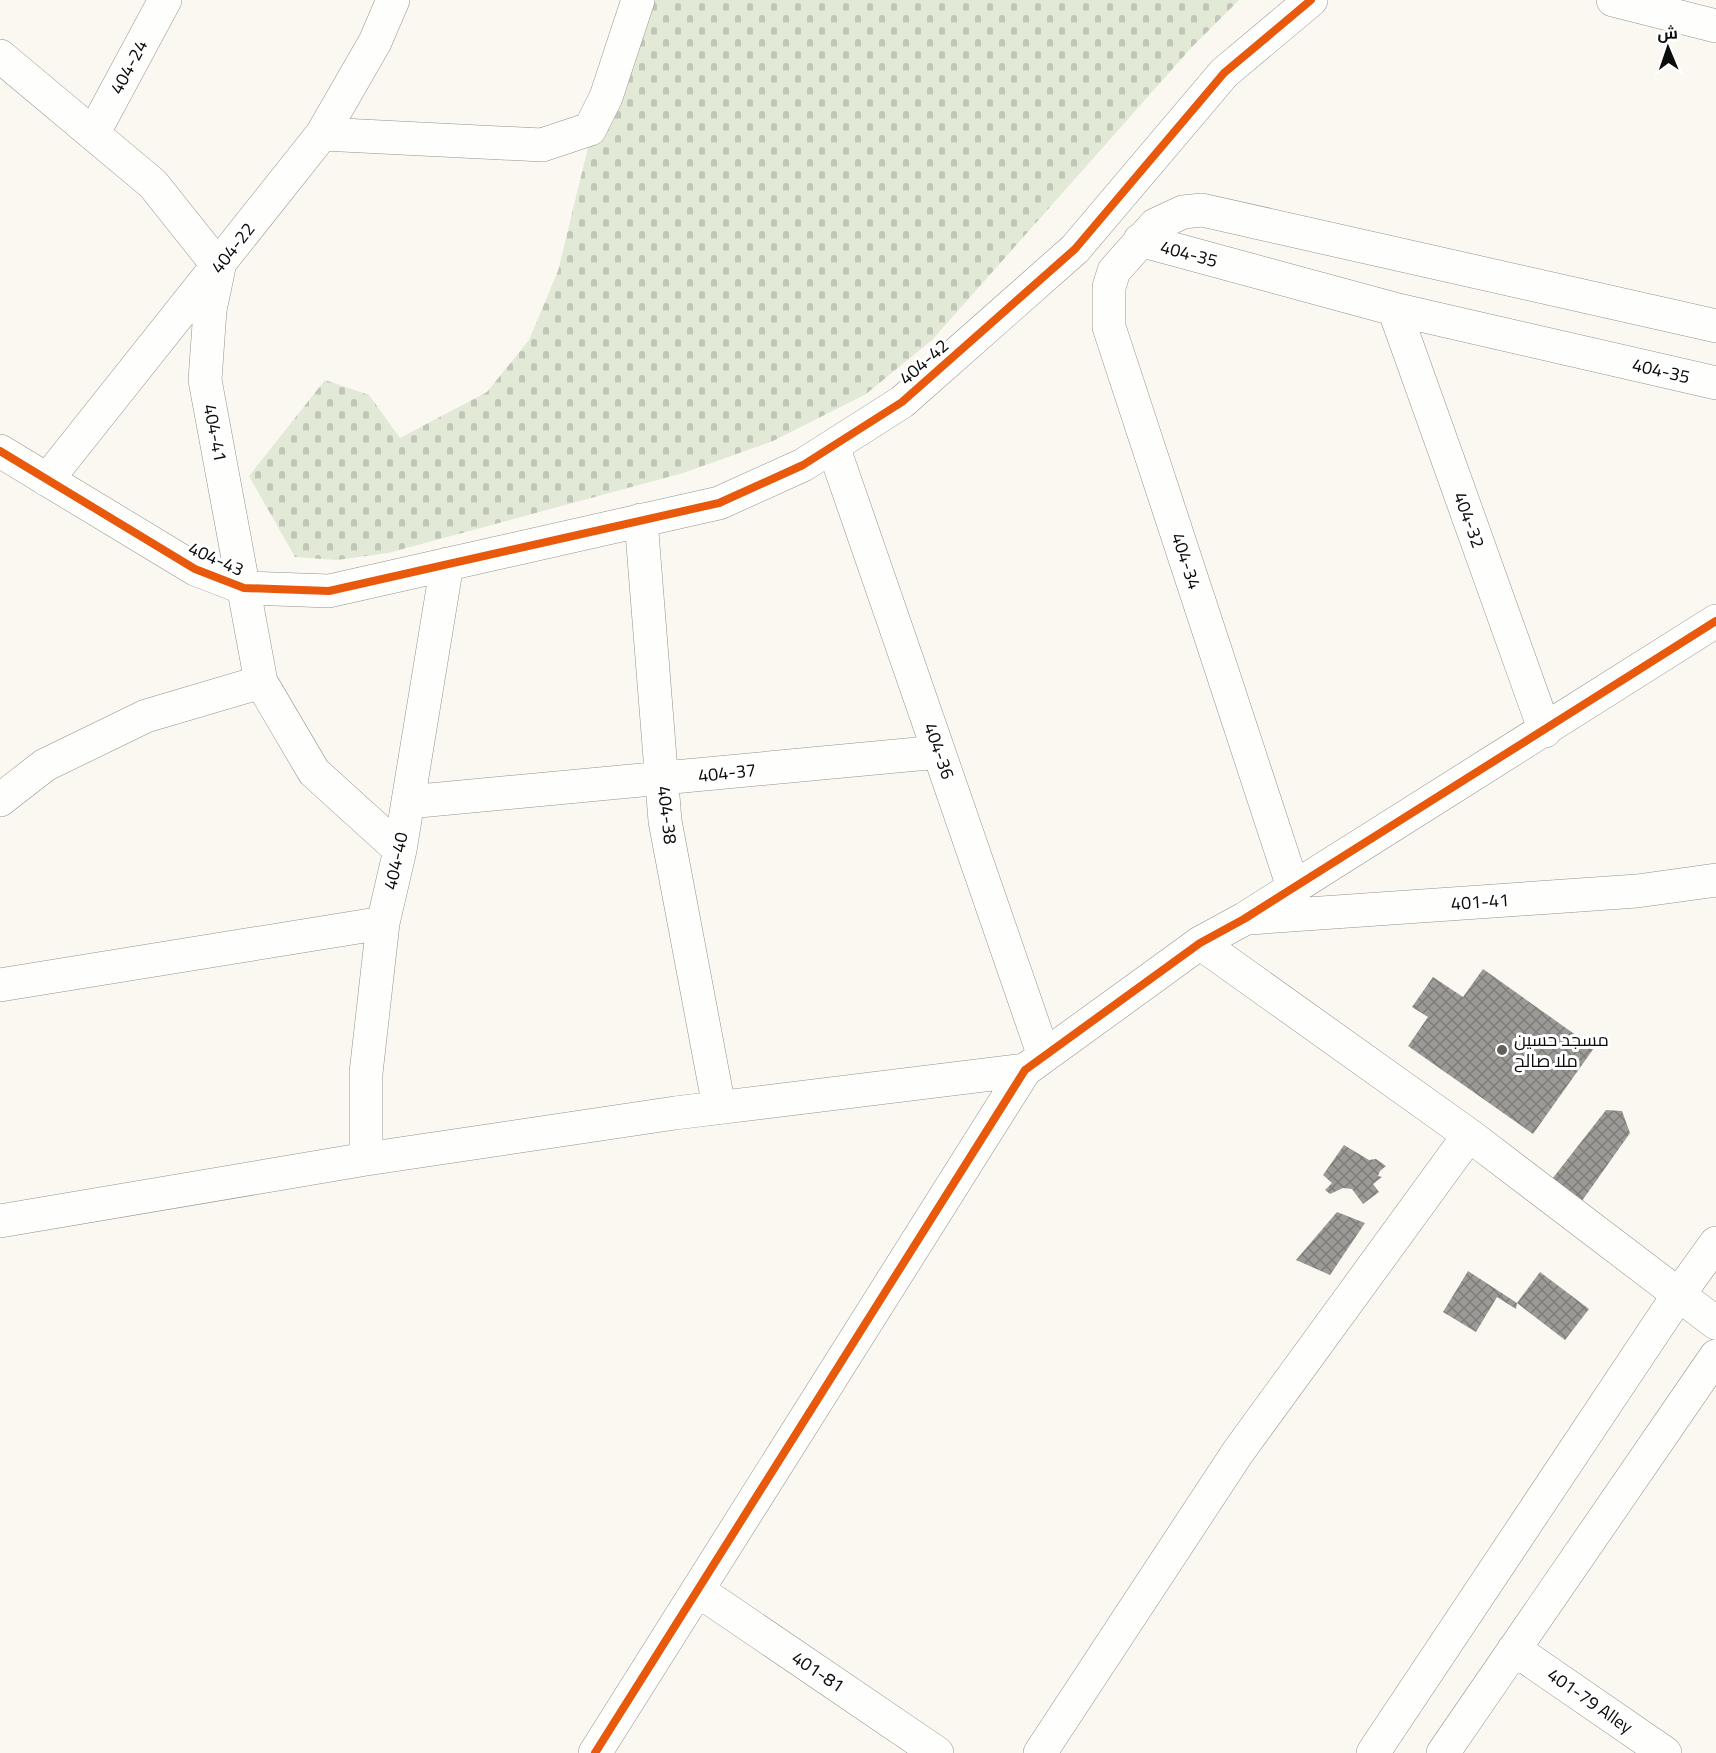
<svg xmlns="http://www.w3.org/2000/svg" width="1716" height="1753" viewBox="0 0 1716 1753" font-family="Georgia,Cairo,serif">
<style>
.cemetery{fill:url(#cemetery-stones)}
.building{fill:url(#building-cross-hatch)}
.lines{fill:none;stroke-linecap:round;stroke-linejoin:round}
.minor-casing{stroke:#93928f;stroke-width:34}
.minor{stroke:#fefefd;stroke-width:33}
.cycleway-casing{stroke:#fff;stroke-width:11}
.cycleway{stroke:#e8590c;stroke-width:8}
.poi-dot{fill:#5f5f5c;stroke:#fff;stroke-width:2}
.labels{text-anchor:middle;stroke-width:6;stroke-linejoin:round;paint-order:stroke}
.street-label{font-size:18px;fill:#0c0c0c;stroke:#fff}
.poi-label{font-size:18px;fill:#0c0c0c;stroke:#fff;text-anchor:start}
</style>
<defs>
<pattern id="cemetery-stones" width="16" height="16" patternUnits="userSpaceOnUse" patternTransform="scale(1.5)"><rect width="16" height="16" fill="#e2e9d6"/><path d="M2 7V4a2 2 0 0 1 4 0v3zM10 15v-3a2 2 0 0 1 4 0v3z" fill="#c1c7b6"/></pattern>
<pattern id="building-cross-hatch" width="8" height="8" patternUnits="userSpaceOnUse" patternTransform="scale(1.5)"><rect width="8" height="8" fill="#9c9a96"/><path d="M0 0l8 8M0 8l8-8" fill="none" stroke="#7e7c79"/></pattern>
</defs>
<rect width="100%" height="100%" fill="#faf8f0"/>
<path class="cemetery" d="M624 0H1239L1192 47 932 340 866 394 773 441 683 473 388 553 337 560 295 557 249 476 325 380 369 395 400 438 487 392 529 340 558 271Z"/>
<path class="building" d="M1483 969 1594 1048 1533 1134 1408 1046 1428 1017 1412 1007 1433 977 1463 997Z
M1606 1110 1622 1111 1630 1133 1577 1208 1549 1183Z
M1344 1145 1369 1160 1376 1159 1386 1166 1380 1171 1378 1176 1382 1177 1373 1184 1379 1192 1363 1204 1352 1189 1343 1188 1330 1194 1325 1190 1332 1183 1323 1175Z
M1337 1212 1365 1223 1330 1275 1296 1260Z
M1468 1271 1517 1303 1516 1309 1497 1297 1476 1332 1443 1312Z
M1540 1272 1589 1309 1565 1340 1517 1303Z"/>
<g class="lines">
<defs>
<path id="minor" d="M1613 0 1716 26
M0 56 153 184 219 267 210 310 205 380 261 682 314 772 400 850
M93 134 165 0
M322 134 542 145 590 129 606 97 638 0
M1140 240 1394 309 1716 383
M1394 309 1545 731
M833 446 1044 1056
M0 451 195 569 244 588 329 591 719 503 803 465 902 402 1075 249 1224 73 1311 0
M47 480 322 134 375 42 393 0
M641 520 665 821 719 1107
M0 800 45 765 146 716 261 682
M408 802 939 752
M1293 887 1109 327V287L1114 271 1155 225 1183 212 1202 210 1716 326
M1249 918 1637 891 1716 880
M1200 943 1469 1135 1716 1323
M0 985 383 923
M366 1159V1073L383 923 400 850 447 564
M0 1221 366 1159 675 1113 1025 1070
M699 1591 937 1753
M1514 1649 1665 1753
M595 1753 1025 1070 1200 943 1244 919 1716 621
M1040 1753 1238 1452 1469 1135
M1373 1753 1679 1294 1716 1243
M1443 1753 1716 1356"/>
</defs>
<use href="#minor" class="minor-casing"/>
<use href="#minor" class="minor"/>
<defs>
<path id="cycleway" d="M0 451 195 569 244 588 329 591 719 503 803 465 902 402 1075 249 1224 73 1311 0
M595 1753 1025 1070 1200 943 1244 919 1716 621"/>
</defs>
<use href="#cycleway" class="cycleway-casing"/>
<use href="#cycleway" class="cycleway"/>
</g>
<circle class="poi-dot" cx="1502" cy="1050" r="6"/>
<g class="labels">
<g class="street-label">
<text transform="translate(129 67) rotate(-62)" y="6">404-24</text>
<text transform="translate(233 248) rotate(-52)" y="6">404-22</text>
<text transform="translate(1189 254) rotate(15)" y="6">404-35</text>
<text transform="translate(924 362) rotate(-41)" y="6">404-42</text>
<text transform="translate(1661 371) rotate(13)" y="6">404-35</text>
<text transform="translate(215 433) rotate(79)" y="6">404-41</text>
<text transform="translate(1469 520) rotate(70)" y="6">404-32</text>
<text transform="translate(216 559) rotate(24)" y="6">404-43</text>
<text transform="translate(1186 561) rotate(72)" y="6">404-34</text>
<text transform="translate(939 751) rotate(71)" y="6">404-36</text>
<text transform="translate(727 773) rotate(-6)" y="6">404-37</text>
<text transform="translate(667 815) rotate(83)" y="6">404-38</text>
<text transform="translate(396 861) rotate(-78)" y="6">404-40</text>
<text transform="translate(1480 902) rotate(-4)" y="6">401-41</text>
<text transform="translate(818 1672) rotate(34)" y="6">401-81</text>
<text transform="translate(1590 1701) rotate(35)" y="6">401-79 Alley</text>
</g>
<g class="poi-label">
<text x="1514" y="1046">مسجد حسین<tspan x="1514" dy="21">ملا صالح</tspan></text>
</g>
</g>
<g transform="translate(1668 48) rotate(358)" stroke="#ffffff" stroke-width="4.5" paint-order="stroke">
<path d="M0-4.5L10 22L0 15L-10 22Z" fill="#0c0c0c"/>
<text y="-9" font-size="16" font-weight="bold" text-anchor="middle" fill="#0c0c0c">ش</text>
</g>
</svg>
